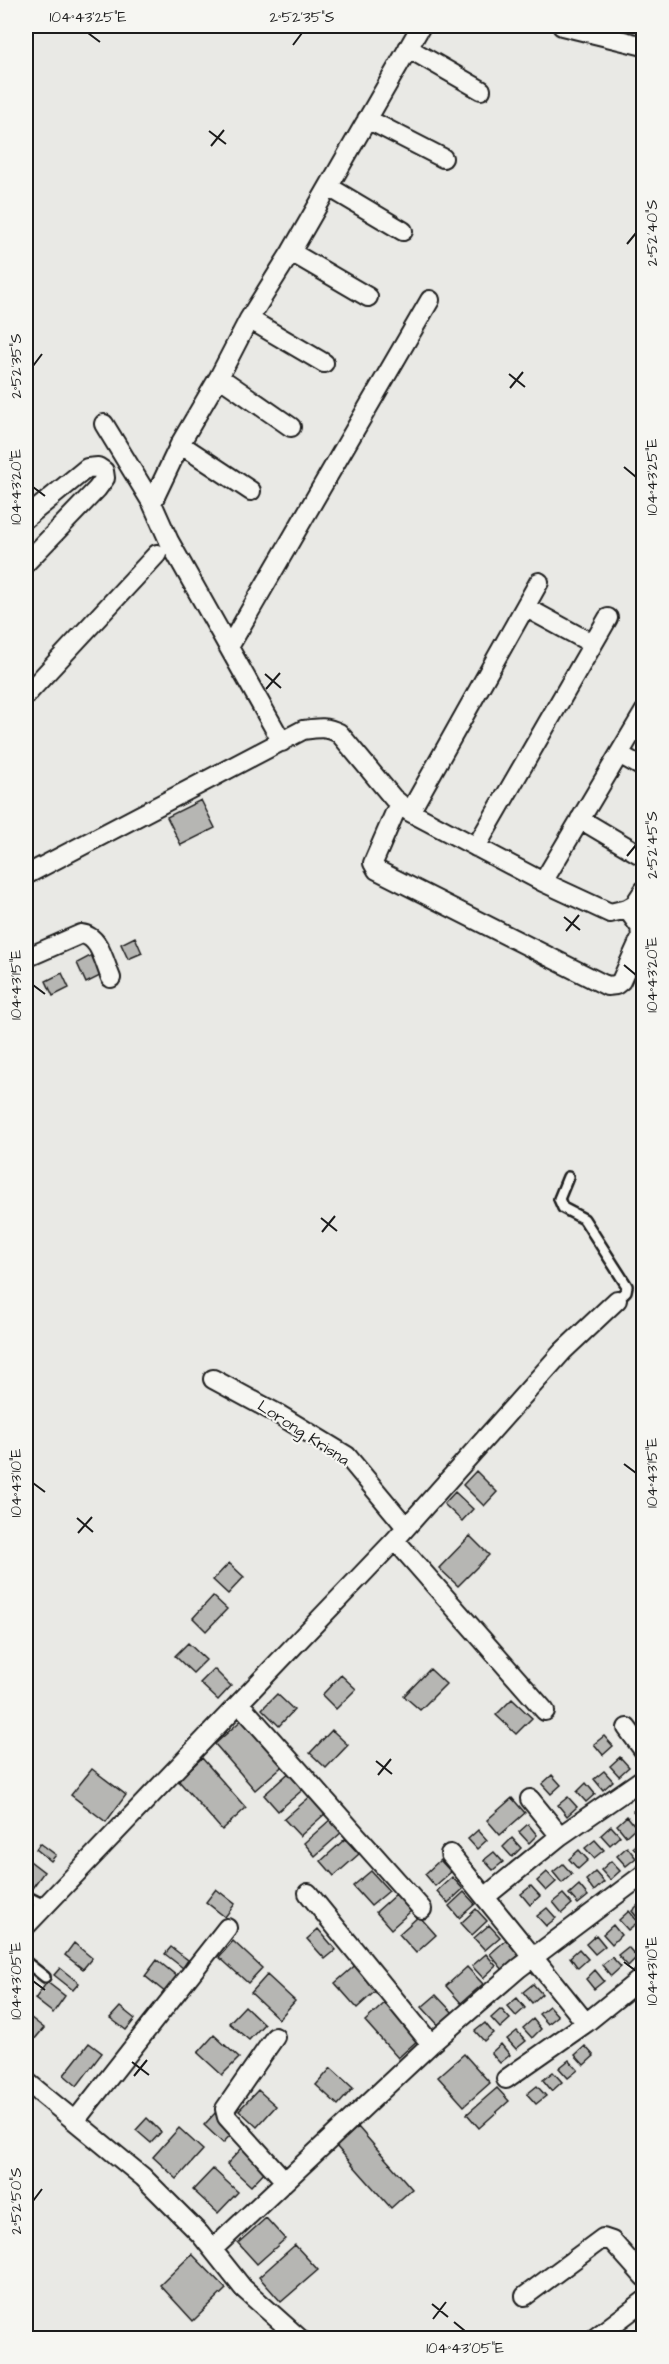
<svg xmlns="http://www.w3.org/2000/svg" width="669" height="2364" viewBox="0 0 669 2364" font-family="'Architects Daughter',sans-serif">
<style>
.building{fill:#b6b6b3;stroke:#1c1c1c;stroke-width:1.5}
.lines{fill:none;stroke-linecap:round;stroke-linejoin:round}
.service-casing{stroke:#1c1c1c;stroke-width:14}
.minor-casing{stroke:#1c1c1c;stroke-width:22}
.service{stroke:#f6f6f2;stroke-width:9}
.minor{stroke:#f6f6f2;stroke-width:18}
.ticks{fill:none;stroke:#1c1c1c;stroke-width:2}
.labels{text-anchor:middle;stroke-width:4.5;stroke-linejoin:round;paint-order:stroke}
.street-label{font-size:16px;fill:#1c1c1c;stroke:#f6f6f2}
.neatline{fill:none;stroke:#1c1c1c;stroke-width:2}
.ticks-label{font-size:15px;text-anchor:middle;fill:#1c1c1c}
</style>
<rect width="100%" height="100%" fill="#e9e9e5"/>
<filter id="ink" filterUnits="userSpaceOnUse"><feTurbulence type="fractalNoise" baseFrequency=".0167" numOctaves="2"/><feDisplacementMap in="SourceGraphic" scale="12" xChannelSelector="R" yChannelSelector="G"/><feConvolveMatrix kernelMatrix="1 2 1 2 8 2 1 2 1" color-interpolation-filters="sRGB"/></filter>
<g filter="url(#ink)">
<path class="building" d="M201 800 215 828 181 845 167 817Z
M135 937 142 953 128 959 121 944Z
M94 954 104 974 86 983 77 963Z
M62 973 69 988 53 996 46 981Z
M476 1471 497 1492 484 1506 463 1485Z
M455 1492 473 1509 462 1521 444 1504Z
M470 1536 489 1555 458 1586 439 1568Z
M229 1563 244 1577 228 1594 213 1580Z
M213 1596 227 1609 206 1631 193 1618Z
M188 1643 206 1660 193 1673 175 1656Z
M214 1669 231 1686 218 1700 200 1683Z
M430 1669 446 1684 420 1710 404 1696Z
M341 1675 356 1689 336 1709 322 1695Z
M277 1694 294 1710 279 1726 262 1709Z
M512 1699 532 1718 516 1734 496 1715Z
M246 1716 287 1762 255 1790 215 1744Z
M332 1730 348 1745 326 1768 310 1753Z
M604 1736 613 1746 603 1755 594 1744Z
M620 1757 629 1767 619 1776 610 1766Z
M202 1758 246 1808 222 1830 178 1780Z
M92 1769 126 1795 106 1822 71 1795Z
M292 1770 307 1786 278 1811 264 1795Z
M604 1771 613 1781 603 1790 594 1779Z
M552 1775 561 1785 551 1794 542 1784Z
M586 1783 595 1794 586 1802 577 1792Z
M312 1795 327 1812 300 1836 284 1819Z
M568 1797 577 1807 567 1816 558 1805Z
M512 1798 525 1813 500 1835 487 1820Z
M643 1803 644 1820 642 1821 633 1811Z
M627 1816 636 1827 626 1836 617 1825Z
M331 1819 342 1832 315 1856 304 1843Z
M528 1824 537 1835 529 1843 519 1832Z
M611 1826 620 1836 610 1845 601 1835Z
M478 1830 487 1840 477 1849 468 1839Z
M512 1838 521 1848 512 1857 503 1847Z
M643 1838 644 1855 642 1857 633 1847Z
M345 1839 359 1854 334 1876 321 1861Z
M595 1840 604 1850 594 1858 585 1848Z
M40 1843 56 1855 51 1861 36 1849Z
M627 1847 636 1858 626 1866 617 1856Z
M579 1850 588 1860 578 1869 569 1859Z
M494 1852 503 1862 493 1870 484 1860Z
M26 1858 44 1872 30 1891 26 1888Z
M440 1860 451 1872 435 1886 425 1874Z
M611 1861 620 1871 610 1880 601 1870Z
M563 1864 572 1874 562 1883 553 1872Z
M371 1871 389 1891 371 1906 353 1886Z
M547 1872 556 1882 546 1891 537 1881Z
M595 1872 604 1882 594 1891 586 1880Z
M452 1877 463 1889 448 1903 437 1891Z
M579 1885 588 1896 578 1904 569 1894Z
M531 1886 540 1896 530 1905 521 1894Z
M216 1889 235 1904 225 1917 206 1902Z
M464 1892 475 1904 459 1918 449 1906Z
M396 1894 411 1911 391 1929 376 1912Z
M563 1894 572 1904 562 1913 553 1902Z
M641 1902 644 1905V1918L640 1921 632 1911Z
M547 1908 556 1918 546 1926 537 1916Z
M476 1909 487 1921 472 1935 461 1923Z
M629 1911 638 1922 628 1930 619 1920Z
M419 1916 436 1935 416 1953 399 1934Z
M489 1925 500 1937 485 1950 474 1938Z
M613 1925 621 1935 612 1944 603 1934Z
M318 1929 336 1950 325 1959 307 1939Z
M644 1934V1951L635 1942Z
M596 1935 605 1946 595 1954 586 1944Z
M506 1940 519 1955 503 1970 490 1954Z
M233 1941 262 1968 248 1983 219 1957Z
M74 1943 92 1958 83 1969 65 1955Z
M171 1947 188 1960 183 1968 165 1954Z
M628 1947 637 1957 628 1966 618 1955Z
M579 1949 588 1959 578 1968 570 1957Z
M486 1954 496 1966 483 1978 472 1966Z
M612 1957 621 1967 611 1976 602 1965Z
M157 1960 178 1977 166 1993 145 1976Z
M359 1962 381 1986 357 2008 335 1983Z
M467 1967 483 1984 461 2003 446 1986Z
M60 1968 79 1983 73 1990 54 1975Z
M595 1970 604 1981 594 1989 586 1979Z
M267 1975 295 2001 279 2019 251 1993Z
M47 1982 65 1996 53 2013 35 1999Z
M533 1984 542 1994 532 2003 523 1992Z
M436 1995 455 2015 441 2028 422 2007Z
M517 1998 525 2008 516 2016 507 2006Z
M387 2001 420 2038 398 2058 365 2021Z
M245 2006 264 2024 249 2040 229 2023Z
M549 2006 558 2016 548 2024 539 2014Z
M120 2007 135 2019 126 2030 110 2018Z
M501 2009 510 2019 500 2028 491 2018Z
M26 2014 44 2028 28 2047 26 2045Z
M533 2019 541 2029 532 2038 523 2028Z
M485 2023 493 2033 484 2041 475 2031Z
M517 2031 526 2041 516 2049 507 2039Z
M214 2035 239 2058 222 2075 198 2053Z
M89 2043 102 2053 77 2086 64 2075Z
M501 2044 510 2055 500 2063 491 2053Z
M585 2046 594 2056 584 2065 575 2055Z
M464 2054 490 2083 464 2106 438 2077Z
M569 2060 578 2070 568 2078 559 2068Z
M331 2068 353 2088 338 2105 316 2085Z
M553 2072 562 2082 552 2091 543 2080Z
M537 2086 546 2096 536 2104 527 2094Z
M497 2088 509 2101 479 2128 467 2114Z
M258 2090 276 2106 257 2127 239 2110Z
M216 2112 236 2129 223 2143 204 2125Z
M147 2118 161 2132 151 2143 136 2130Z
M358 2127 412 2189 391 2208 336 2146Z
M179 2128 203 2150 177 2179 153 2157Z
M243 2147 267 2169 251 2186 227 2164Z
M213 2169 238 2192 218 2213 193 2190Z
M266 2218 285 2239 257 2264 238 2243Z
M295 2245 318 2270 281 2302 259 2277Z
M192 2254 226 2289 193 2321 160 2285Z"/>
<g class="lines">
<defs>
<path id="service" d="M568 1177 559 1199 563 1208 584 1219 627 1286 626 1291 617 1300
M26 1896 44 1905
M26 1962 45 1977"/>
<path id="minor" d="M562 26 644 46
M408 48 481 90
M367 119 443 158
M329 187 403 231
M291 252 368 297
M249 319 324 363
M219 377 291 427
M104 424 152 503 169 541 282 742
M180 444 251 491
M152 503 180 444 219 377 249 319 291 252 421 26
M26 518 87 468 98 467 104 471 105 478 97 489 26 563
M525 607 593 644
M229 647 430 300
M26 695 157 554
M619 754 644 768
M399 803 373 863 377 870 607 986 616 985 621 981 641 937 640 927 627 909
M410 812 539 582
M580 819 644 857
M476 847 608 618
M26 875 303 730C317 728 326 726 339 733L393 798 410 812 543 882 610 913 627 909 634 905 644 890
M543 882 644 712
M26 958 81 934C100 936 104 962 111 978
M213 1379 278 1414 347 1456 406 1527
M395 1540 545 1711
M239 1703 422 1909
M627 1728 644 1751
M530 1799 560 1836
M450 1854 586 2023
M308 1893 431 2044
M485 1897 560 1836 644 1778
M26 1926 395 1540 563 1351 617 1300
M275 2037 225 2109 227 2117 285 2181
M506 2079 586 2023 644 1976
M26 2081 143 2177 200 2234 243 2288 299 2338
M75 2121 227 1928
M213 2249 431 2044 519 1968 644 1874
M525 2296 603 2238 612 2241 644 2277
M595 2338 644 2301"/>
</defs>
<use href="#service" class="service-casing"/>
<use href="#minor" class="minor-casing"/>
<use href="#service" class="service"/>
<use href="#minor" class="minor"/>
</g>
</g>
<path class="ticks" d="M88 33 100 42M293 45 302 33M209 131 226 144M211 146 224 130M627 244 636 233M33 366 42 354M509 374 525 387M510 388 523 372M624 467 636 477M33 487 45 496M265 674 281 688M266 689 280 673M627 856 636 845M564 917 580 930M566 931 579 915M624 965 636 975M33 985 45 994M321 1218 337 1231M322 1232 335 1216M624 1464 636 1473M33 1483 45 1492M77 1518 93 1532M78 1533 92 1517M376 1761 392 1774M378 1775 391 1759M624 1962 636 1971M33 1981 45 1990M132 2062 149 2075M134 2076 147 2060M33 2201 42 2189M432 2304 448 2317M433 2319 446 2302M454 2322 465 2331"/>
<g class="labels">
<g class="street-label">
<text transform="translate(304 1432) rotate(33)" y="6">Lorong Krisna</text>
</g>
</g>
<rect width="669" height="2364" fill="none" stroke="#f6f6f2" stroke-width="66"/>
<rect x="33" y="33" width="603" height="2298" class="neatline"/>
<g class="ticks-label">
<text x="88" y="22">104°43'25"E</text>
<text x="302" y="22">2°52'35"S</text>
<text transform="translate(652 233) rotate(-90)" y="5">2°52'40"S</text>
<text transform="translate(16 366) rotate(-90)" y="5">2°52'35"S</text>
<text transform="translate(652 477) rotate(-90)" y="5">104°43'25"E</text>
<text transform="translate(16 487) rotate(-90)" y="5">104°43'20"E</text>
<text transform="translate(652 845) rotate(-90)" y="5">2°52'45"S</text>
<text transform="translate(652 975) rotate(-90)" y="5">104°43'20"E</text>
<text transform="translate(16 985) rotate(-90)" y="5">104°43'15"E</text>
<text transform="translate(652 1473) rotate(-90)" y="5">104°43'15"E</text>
<text transform="translate(16 1483) rotate(-90)" y="5">104°43'10"E</text>
<text transform="translate(652 1971) rotate(-90)" y="5">104°43'10"E</text>
<text transform="translate(16 1981) rotate(-90)" y="5">104°43'05"E</text>
<text transform="translate(16 2201) rotate(-90)" y="5">2°52'50"S</text>
<text x="465" y="2353">104°43'05"E</text>
</g>
</svg>
